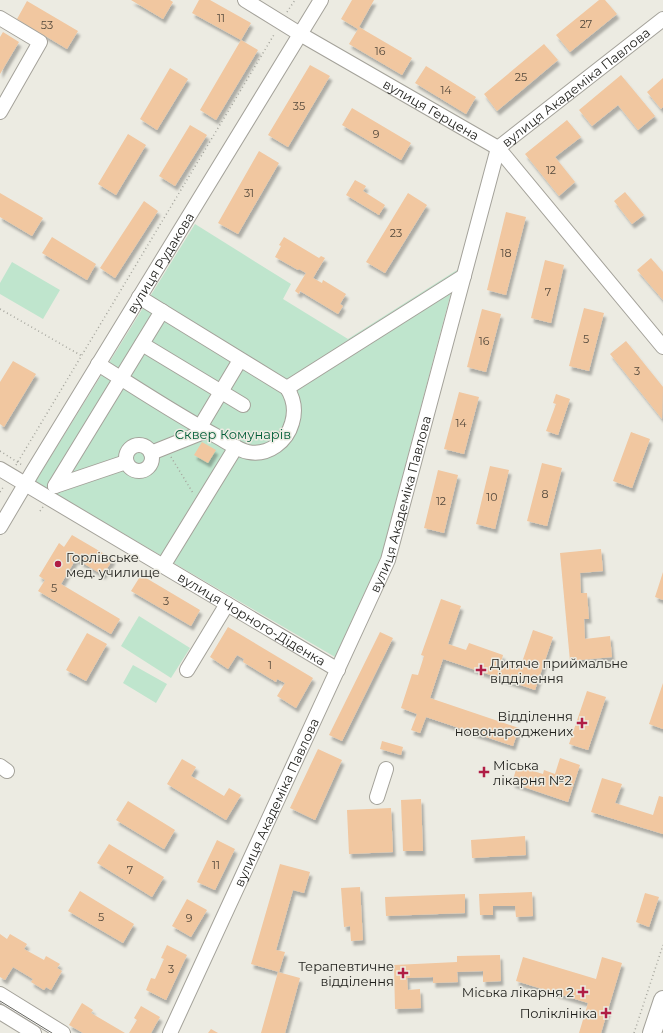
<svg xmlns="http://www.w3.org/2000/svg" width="663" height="1033" viewBox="0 0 663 1033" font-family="Montserrat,sans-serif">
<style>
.green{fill:#bfe5cd}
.building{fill:#f1c7a0;filter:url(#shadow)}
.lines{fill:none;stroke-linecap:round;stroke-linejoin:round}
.minor-casing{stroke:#a4a29a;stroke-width:16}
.major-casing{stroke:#a4a29a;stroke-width:20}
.path{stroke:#a5a59d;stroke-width:1.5;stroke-dasharray:1 3;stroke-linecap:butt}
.minor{stroke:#fff;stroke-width:14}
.major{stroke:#fff;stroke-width:18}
.tram{stroke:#65655f;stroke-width:1}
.poi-dot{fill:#b01d45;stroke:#ecebe2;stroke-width:1.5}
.labels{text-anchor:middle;stroke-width:3;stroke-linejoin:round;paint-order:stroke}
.number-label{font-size:11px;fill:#54493c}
.street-label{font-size:13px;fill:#1f1f1b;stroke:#ecebe2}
.park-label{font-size:13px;fill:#005d37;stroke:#ecebe2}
.poi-label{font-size:13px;fill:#1f1f1b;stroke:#ecebe2;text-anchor:end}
</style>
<defs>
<filter id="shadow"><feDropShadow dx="2.5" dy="4.5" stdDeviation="1" flood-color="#0004"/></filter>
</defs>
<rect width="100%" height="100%" fill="#ecebe2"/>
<path class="green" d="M195 224 291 284 283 299 348 339 457 270 381 557 335 657 35 482Z
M12 262 60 290 43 319 0 294V283Z
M139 616 190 648 171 678 121 646Z
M133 665 167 684 156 703 123 683Z"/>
<path class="building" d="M131 0H170L173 2 163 19Z
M199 0H210L251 23 241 40 192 13Z
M352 0H374L359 27 412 58 402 75 349 44 358 29 341 19Z
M599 0H605L617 14 570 52 556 35Z
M27 1 78 31 67 49 17 19Z
M3 32 19 42 0 74V37Z
M241 40 258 50 216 120 200 110Z
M544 44 558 60 497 111 484 94Z
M310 65 330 76 288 147 268 135Z
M426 66 476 97 466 114 415 83Z
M170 68 188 79 157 130 140 119Z
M621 75 655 116 638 130 618 105 592 126 579 110Z
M663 78V107L661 109 647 92Z
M352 108 411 143 401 160 342 125Z
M567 120 581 137 555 157 575 182 559 196 525 154Z
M190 125 207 135 175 186 159 176Z
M128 134 146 145 116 195 98 184Z
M259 151 279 163 238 234 218 223Z
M355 180 366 186 363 191 385 205 379 215 346 195Z
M625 192 644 215 632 224 614 201Z
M0 193 43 218 32 236 0 217Z
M408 193 427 205 385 273 366 262Z
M144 201 158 211 115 278 100 268Z
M506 212 526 217 506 295 487 290Z
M52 237 96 264 87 280 42 253Z
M284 237 319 258 321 256 325 258 313 278 322 283 323 280 346 294 340 304 343 306 338 314 300 291 299 294 295 291 306 273 299 269 298 270 275 257 281 246 279 245Z
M651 258 663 272V300L637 270Z
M545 260 564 265 551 323 531 318Z
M584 308 604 313 589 371 569 366Z
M482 309 501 314 486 372 467 367Z
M626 341 663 387 662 419 610 354Z
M13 361 36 374 4 427 0 424V382Z
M459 392 479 397 464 454 444 449Z
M556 394 570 399 558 435 546 431 556 404 553 403Z
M631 432 650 439 632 488 613 481Z
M202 442 216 450 208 463 194 455Z
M542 463 562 468 547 526 527 521Z
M490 466 509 470 495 529 476 524Z
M438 470 458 475 444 533 424 528Z
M72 535 113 559 103 575 76 559 61 584 120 619 111 634 38 591 45 580 39 576 59 543 64 547Z
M601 549 603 571 580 573 581 593H587L589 619H584L585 639 610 636 612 657 570 661 560 553Z
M663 572V600L655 597Z
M141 575 200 610 191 626 131 591Z
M441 599 461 606 448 644 466 650 469 643 503 655 501 662 520 668 533 630 553 637 535 690 443 659 430 698 519 728 513 746 426 717 420 733 411 730 417 714 401 708 412 674 418 675 424 656 421 655Z
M228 627 313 678 296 708 277 696 285 683 277 679 276 682 243 662 244 659 237 655 228 669 210 657Z
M380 632 393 638 342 741 329 735Z
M87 633 107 644 86 681 66 670Z
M663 683V729L649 724Z
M587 691 606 697 588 750 569 744Z
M382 741 403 747 401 755 380 749Z
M318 749 342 760 315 820 290 808Z
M560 758 580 765 568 802 512 783 517 766 543 774 544 770 555 774Z
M182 759 196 767 191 776 224 796 229 788 241 795 226 820 167 784Z
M602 778 622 784 615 803 653 815 659 796 663 797V834L591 812Z
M421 799 423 851H403L401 800Z
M128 801 175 830 164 849 116 820Z
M391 808 393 852 349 854 347 810Z
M525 836 526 855 472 858 471 840Z
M217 840 235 849 215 890 197 882Z
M109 844 164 877 152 897 97 863Z
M280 864 310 872 304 893 293 890 276 950 285 952 279 972 251 964Z
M360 887 363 940 351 941 350 926 344 927 341 888Z
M80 891 134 924 123 943 68 911Z
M532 892 533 916 516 917 515 906H493V915H480L479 894Z
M645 893 659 897 649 927 636 922Z
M465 894V913L386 916 385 897Z
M187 899 207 910 191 937 172 926Z
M0 934 7 939 10 934 27 944 24 949 44 960 46 956 60 964 57 968 62 971 51 990 46 987 44 990 31 982 33 979 13 967 5 980 0 977Z
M167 945 187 955 166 1000 146 990 151 978 155 979 164 959 161 958Z
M500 955 501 981 483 982V971L457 972 458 982 433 983V977L407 978 408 990 420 989 421 1008 395 1009 394 965 457 962V956Z
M523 957 596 979 602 957 622 963 601 1033H579L588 1003 516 981Z
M278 972 300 978 285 1033H261Z
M82 1003 93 1010 91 1013 125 1033H83L69 1025Z
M141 1006 160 1017 151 1033H129L137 1020 134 1018Z
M211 1029 218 1033H208Z"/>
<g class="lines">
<defs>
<g id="minor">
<path id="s1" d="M245 0 300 34 498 148 663 347"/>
<path d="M0 18 40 42 0 112"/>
<path d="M142 344 243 405"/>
<path d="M98 364C138 389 177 415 218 437 227 442 238 450 248 452 269 456 287 441 292 423 296 410 294 399 287 388L139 297"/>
<path d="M287 388 464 276"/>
<path d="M200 427 240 360"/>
<circle cx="139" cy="458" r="13"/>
<path d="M151 453 206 431"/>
<path id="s2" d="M0 469 338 670"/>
<path d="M55 486 162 311"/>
<path d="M55 486 126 462"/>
<path id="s3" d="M0 527 33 471 321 0"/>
<path d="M163 566 236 447"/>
<path d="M187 670 227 604"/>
<path d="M0 766 7 771"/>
<path d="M377 797 386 769"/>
<path d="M0 994 63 1033"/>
<path d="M0 1012 34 1033"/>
<path id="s4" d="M170 1033 388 560 498 148 663 19"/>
</g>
<path id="major" d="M652 1033 663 1000"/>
</defs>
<use href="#minor" class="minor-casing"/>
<use href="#major" class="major-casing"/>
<path class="path" d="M287 12 295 0
M0 309 82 356
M0 451 22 465
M171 457 193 493
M16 465 275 33
M0 492 4 486
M40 511 43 507
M634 1033 663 945"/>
<use href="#minor" class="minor"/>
<use href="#major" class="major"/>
<path class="tram" d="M0 1001 52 1033"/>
</g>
<g class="poi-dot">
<circle cx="58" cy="564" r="4"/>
<path d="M479 664h4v4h4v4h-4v4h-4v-4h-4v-4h4z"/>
<path d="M580 717h4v4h4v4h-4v4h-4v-4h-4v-4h4z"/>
<path d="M482 766h4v4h4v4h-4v4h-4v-4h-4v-4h4z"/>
<path d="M401 967h4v4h4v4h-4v4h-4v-4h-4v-4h4z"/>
<path d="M581 986h4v4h4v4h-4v4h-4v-4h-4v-4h4z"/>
<path d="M604 1007h4v4h4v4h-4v4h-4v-4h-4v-4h4z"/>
</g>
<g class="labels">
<g class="number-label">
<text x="221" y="22">11</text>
<text x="586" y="28">27</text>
<text x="47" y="29">53</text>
<text x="380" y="55">16</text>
<text x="521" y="81">25</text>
<text x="446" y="94">14</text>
<text x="299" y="110">35</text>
<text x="376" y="138">9</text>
<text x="551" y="174">12</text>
<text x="249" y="197">31</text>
<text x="396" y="237">23</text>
<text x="506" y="257">18</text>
<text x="548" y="296">7</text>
<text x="586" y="343">5</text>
<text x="484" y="345">16</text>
<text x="637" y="375">3</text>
<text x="461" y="427">14</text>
<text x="545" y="498">8</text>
<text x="492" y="501">10</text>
<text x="441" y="505">12</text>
<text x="54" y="592">5</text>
<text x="166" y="605">3</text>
<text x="270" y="669">1</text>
<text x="216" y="869">11</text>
<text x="130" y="874">7</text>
<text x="101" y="921">5</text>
<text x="189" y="922">9</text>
<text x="171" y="973">3</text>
</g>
<g class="street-label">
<text dy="5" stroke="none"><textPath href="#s4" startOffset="1046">вулиця Академіка Павлова</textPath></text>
<text dy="5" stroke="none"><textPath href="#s1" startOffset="216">вулиця Герцена</textPath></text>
<text dy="5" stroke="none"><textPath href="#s3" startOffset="309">вулиця Рудакова</textPath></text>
<text dy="5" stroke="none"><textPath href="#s4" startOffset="578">вулиця Академіка Павлова</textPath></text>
<text dy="5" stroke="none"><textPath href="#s2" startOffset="293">вулиця Чорного-Діденка</textPath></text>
<text dy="5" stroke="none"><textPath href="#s4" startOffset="254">вулиця Академіка Павлова</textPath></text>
</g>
<g class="park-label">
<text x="233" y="439">Сквер Комунарів</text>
</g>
<g class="poi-label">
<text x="66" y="562" text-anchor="start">Горлівське<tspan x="66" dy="15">мед. училище</tspan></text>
<text x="490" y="668" text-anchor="start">Дитяче приймальне<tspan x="490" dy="15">відділення</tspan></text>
<text x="573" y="721">Відділення<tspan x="573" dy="15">новонароджених</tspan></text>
<text x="493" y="770" text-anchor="start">Міська<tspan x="493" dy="15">лікарня №2</tspan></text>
<text x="394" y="971">Терапевтичне<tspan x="394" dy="15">відділення</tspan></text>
<text x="574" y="997">Міська лікарня 2</text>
<text x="597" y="1018">Поліклініка</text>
</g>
</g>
</svg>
